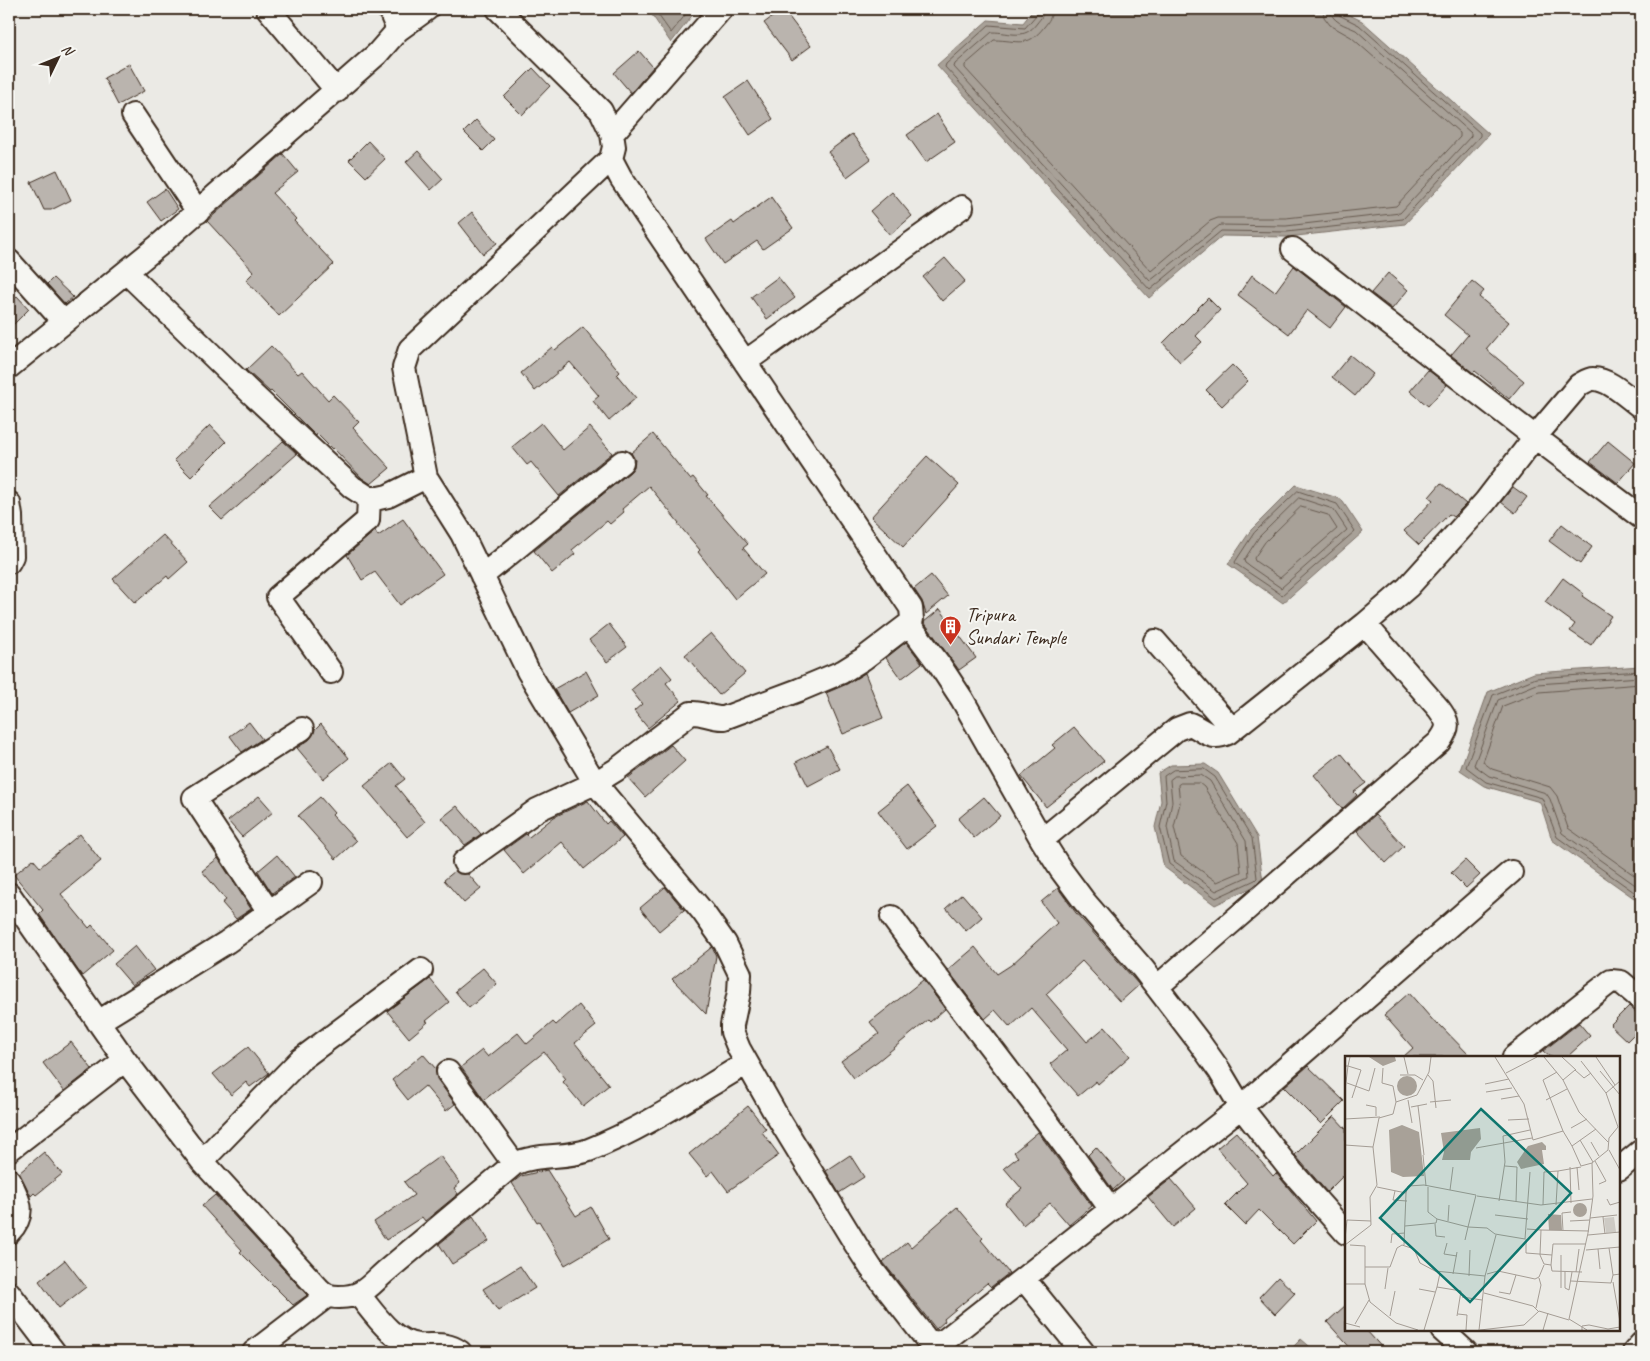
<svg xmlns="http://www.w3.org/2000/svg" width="1650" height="1361" viewBox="0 0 1650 1361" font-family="Caveat,sans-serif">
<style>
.water{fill:#a8a198;stroke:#7c7167}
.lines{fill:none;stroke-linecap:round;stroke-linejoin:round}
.shore{stroke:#675a4f;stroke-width:1}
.building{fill:#bab4ae;stroke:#3b2a1e}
.minor-casing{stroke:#3b2a1e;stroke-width:26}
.minor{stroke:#f6f6f2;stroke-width:22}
.labels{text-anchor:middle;stroke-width:4;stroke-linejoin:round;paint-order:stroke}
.poi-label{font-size:20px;fill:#3b2a1e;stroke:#f6f6f2;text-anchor:start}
.inset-road{fill:none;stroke:#a59d95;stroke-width:1}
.view{fill:#0f766e;fill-opacity:0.15;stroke:#0f766e;stroke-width:2.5}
.inset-edge{fill:none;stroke:#3b2a1e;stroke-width:2.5}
</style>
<rect width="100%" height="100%" fill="#ebeae5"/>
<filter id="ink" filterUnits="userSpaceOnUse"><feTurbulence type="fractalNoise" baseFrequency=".02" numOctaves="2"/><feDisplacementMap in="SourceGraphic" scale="10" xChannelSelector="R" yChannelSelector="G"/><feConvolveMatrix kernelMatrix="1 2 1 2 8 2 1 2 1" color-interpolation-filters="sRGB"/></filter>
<g filter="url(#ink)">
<path class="water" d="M648 9H697L671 43Z
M1034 9H1337L1362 21 1489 134 1405 224 1287 237 1222 236 1149 298 937 65 988 20 1023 23Z
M1296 485 1341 499 1363 532 1283 603 1228 564 1251 530Z
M1641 666V903L1552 840 1540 802 1484 786 1460 770 1488 692 1534 673Z
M1205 764 1218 773 1257 837 1263 882 1215 905 1164 867 1155 827 1161 801 1158 773 1171 765Z
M1301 1339 1316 1352H1288Z"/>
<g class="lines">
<path class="shore" d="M654 9 671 33 690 9
M1038 9 1037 14 1025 28 989 25 946 64 945 67 1150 290 1221 231 1287 232 1403 219 1480 136V133L1359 25 1339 15 1336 9
M1044 9C1044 15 1041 18 1037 23 1024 41 1011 32 992 32L955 64 954 67 1150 281 1220 225 1286 226 1400 213 1471 136V133L1356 30C1345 25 1331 22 1330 9
M1052 9C1052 16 1049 21 1044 27 1027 49 1018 40 994 40L965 65V68L1151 271 1210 221 1218 218H1286L1396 206 1460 137V133L1351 37 1330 25 1324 17 1323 9
M1298 491 1337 504 1355 531 1282 595 1236 564 1235 562 1254 533Z
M1299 498 1333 509 1347 530 1281 588 1245 563 1244 560 1259 537Z
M1301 507 1328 515 1337 529 1280 578 1255 561 1254 558 1265 542Z
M1641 671 1536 678 1493 695 1466 767 1486 782 1542 798 1557 837 1641 897
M1641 677 1537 684 1498 700 1474 765 1489 776 1546 793 1550 799 1562 833 1641 889
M1641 684 1539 692 1503 706 1483 762 1492 769 1550 787 1557 796 1568 828 1641 880
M1204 769 1215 777 1252 838 1257 878 1255 880 1216 898 1169 864 1160 827 1166 801 1164 776 1173 770Z
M1175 776 1201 775 1210 781 1246 841 1249 876 1216 891 1174 861 1167 827 1172 802 1170 780Z
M1181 783H1199L1204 787 1238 843 1241 872 1217 882 1181 856 1174 827 1180 803 1178 785Z"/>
</g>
<path class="building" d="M783 9 811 46 792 60 764 23Z
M639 51 653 67 631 93 614 73Z
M129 64 144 91 118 105 104 78Z
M533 68 550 86 522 115 504 97Z
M748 81 773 119 750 135 725 97Z
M937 114 955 142 926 162 907 135Z
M476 120 494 140 483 151 464 132Z
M852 134 871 159 847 177 828 152Z
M368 141 385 159 366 177 349 160Z
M418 151 443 179 431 190 406 162Z
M283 154 298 172 272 193 296 219 294 221 334 264 279 316 246 280 254 272 207 221Z
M57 170 71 200 51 210H44L31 182Z
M165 189 178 209 161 221 147 202Z
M892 192 912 216 890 235 870 211Z
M771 197 793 228 763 249 757 241 723 264 706 239 732 221 734 224Z
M472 212 497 243 483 254 459 223Z
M945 258 965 281 942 301 923 277Z
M1294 266 1346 307 1330 328 1307 310 1289 334 1238 295 1252 275 1275 292Z
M1388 273 1408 290 1392 309 1371 293Z
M778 277 795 298 767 319 751 297Z
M53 278 73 297 65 304 47 284Z
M1472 281 1484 291 1479 297 1509 322 1486 349 1524 381 1509 399 1475 371 1473 373 1451 355 1468 335 1444 315Z
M17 296 29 309 9 329V303Z
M1208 298 1220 310 1196 336 1202 342 1180 362 1163 343Z
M583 327 620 372 617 375 636 398 609 421 593 401 599 396 570 362 535 391 521 373 552 347 555 350Z
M271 346 298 374 302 371 328 400 333 395 359 422 353 428 390 468 371 484 362 478 333 448 332 449 317 434 316 436 271 391 270 392 246 370Z
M1350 355 1373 374 1355 396 1332 377Z
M1232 365 1248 381 1222 406 1206 390Z
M1428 370 1447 385 1428 406 1410 391Z
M541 423 563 450 590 427 612 453 559 496 531 462 527 465 512 447Z
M210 425 226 442 191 477 174 460Z
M653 434 690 479 693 477 708 495 706 496 748 544 743 548 765 574 735 599 698 552 700 550 678 524 679 523 649 486 622 509 624 512 610 524 607 521 572 550 575 554 552 573 534 551 630 472 634 467 635 460 631 453Z
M283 441 297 454 222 520 209 507 253 469Z
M1608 441 1635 463 1618 483 1590 462Z
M927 456 959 485 903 547 871 517Z
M1441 483 1466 504 1453 517 1449 514 1419 545 1404 531 1433 500 1429 497Z
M1513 487 1527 497 1515 513 1501 502Z
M403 519 443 574 400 605 375 572 362 580 347 555 375 531 378 536Z
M1562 524 1592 547 1580 564 1549 541Z
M163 535 188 562 169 579 167 576 135 603 113 579Z
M931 575 948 596 926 614 922 601 914 589Z
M1563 578 1584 594 1582 596 1611 616 1591 645 1570 631 1575 624 1545 602Z
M940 609 976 658 959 670 924 622Z
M609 624 627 647 607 662 589 640Z
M711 633 745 673 719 695 685 655Z
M906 642 922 663 901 679 886 658Z
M661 665 672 678 666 683 681 701 648 728 634 711 642 704 631 690Z
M586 671 599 695 568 713 554 689Z
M865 673 883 718 843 734 826 693 847 684Z
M249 722 262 739 242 752 230 736Z
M321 724 349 758 323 779 297 748 309 740 313 735 315 730Z
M1074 727 1104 761 1046 807 1021 776 1055 748 1052 745Z
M671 745 685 761 645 797 628 778Z
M827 746 840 769 808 786 796 762Z
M1341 753 1366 783 1354 792 1357 795 1342 809 1314 775Z
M392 763 405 779 396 786 425 822 407 837 364 786Z
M907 786 937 826 907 849 878 811 893 799 892 798Z
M259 796 273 812 242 837 228 821Z
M320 797 334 813 332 815 356 841 336 859 298 816Z
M984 797 1000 816 974 838 958 819Z
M588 801 606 824 609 821 623 837 584 869 562 842 524 874 504 850 526 834 529 837 554 817Z
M457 806 481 834 465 845 442 818Z
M1375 815 1404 846 1386 863 1357 831Z
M80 834 101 861 61 894 89 928 92 925 113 950 82 976 39 914 43 910 14 875 33 859 40 867Z
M277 855 295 877 272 893 258 871Z
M218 858 251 909 236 919 222 903 226 900 202 871Z
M1465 860 1480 875 1466 888 1451 873Z
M455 871 459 874H468L481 889 464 903 444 880Z
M665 887 684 910 659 931 640 908Z
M1058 888 1076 913 1139 985 1120 1002 1082 961 1046 994 1087 1042 1105 1027 1130 1056 1098 1084 1096 1081 1078 1096 1050 1064 1067 1050 1031 1008 1010 1027 995 1010 985 1019 948 970 975 947 997 974 1011 965 1057 923 1041 902Z
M962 894 982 917 966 931 946 908Z
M135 946 154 970 132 985 114 964Z
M712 947 716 956 706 1014 672 979Z
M483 968 497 984 469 1008 455 991Z
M430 979 449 1002 426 1021 428 1022 409 1038 387 1011Z
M923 980 945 1009 930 1022 928 1020 878 1061 854 1078 841 1061 879 1034 870 1022Z
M1409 993 1437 1025 1438 1023 1471 1057H1403L1413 1048 1384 1015Z
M579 1005 596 1026 575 1043 609 1085 583 1106 563 1082 566 1079 544 1052 484 1100 461 1067 482 1050 488 1057 518 1033 527 1044 553 1022 556 1025Z
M1629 1006 1641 1017V1027L1627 1041 1610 1025Z
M1579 1023 1590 1036 1567 1057H1550L1543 1051Z
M71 1042 92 1069 64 1091 43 1063Z
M248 1047 269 1073 250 1087 246 1082 231 1095 213 1074Z
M423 1054 436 1069 437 1079 455 1104 446 1111 425 1086 408 1100 392 1080Z
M1308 1066 1344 1101 1321 1124 1284 1087Z
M748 1106 766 1129 762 1132 779 1155 728 1191 713 1171 707 1176 689 1154Z
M1334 1116 1346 1129V1173L1327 1192 1295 1155Z
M1038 1132 1092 1206 1069 1225 1050 1203 1023 1225 1005 1203 1022 1189 1004 1168 1018 1157 1014 1152Z
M1236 1132 1273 1176 1276 1173 1316 1221 1293 1244 1259 1210 1245 1225 1225 1205 1247 1183 1217 1148Z
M1096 1147 1124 1180 1113 1190 1088 1155Z
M44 1152 62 1174 36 1195 34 1193 31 1196 19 1173Z
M850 1155 864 1177 839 1193 826 1171Z
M440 1156 460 1183 454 1188 458 1194 425 1221 422 1217 386 1240 374 1222 414 1195 404 1182Z
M547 1170 576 1216 591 1207 609 1239 565 1265 539 1221 537 1222 512 1183 521 1176Z
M1171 1179 1196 1208 1173 1227 1148 1197Z
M215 1195 307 1295 306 1296 293 1305 240 1252 242 1250 202 1206Z
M957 1207 983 1238 981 1240 1009 1273 991 1287 987 1283 944 1319 945 1321 936 1329 883 1262 907 1242 911 1247Z
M473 1216 489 1241 452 1264 439 1244Z
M65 1260 86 1287 59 1308 39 1281Z
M520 1266 535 1288 498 1311 483 1289Z
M1278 1277 1295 1293 1275 1314 1259 1297Z
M1346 1305V1330H1366L1386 1352H1354L1327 1322Z"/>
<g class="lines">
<defs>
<path id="minor" d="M268 9 337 91
M498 9 601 111 612 134 614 147 611 159 621 178 911 608 912 619 909 624 863 659 842 672 799 690 724 718C712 719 703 712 691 713L616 770 595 783 703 912 725 943 740 974 739 992 732 1025V1032L739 1049 774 1111 856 1245 871 1268 927 1340 935 1343 944 1341 1241 1107 1511 872
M398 30 427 9
M133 115 198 212
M612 134 721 9
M1293 249 1535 437 1641 517
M9 261 64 322
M126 272 250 392 352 487 369 498H379L388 496 426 477 404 368 410 349 611 159
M745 362 962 207
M9 367 158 246 377 54 398 30 389 9
M426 477 462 534 528 671 595 783 537 810 464 862
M9 503 11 516 12 556 9 562
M482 576 622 462
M909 624 939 664 962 699 1042 840 1061 870 1084 901 1143 969 1199 1042 1219 1070 1241 1107 1292 1172 1346 1233
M1155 641 1232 729
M331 672 278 597 368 520 369 498
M1042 840 1177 729 1190 724C1206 731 1210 741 1228 733L1365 624 1408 587 1485 502 1535 437 1579 385C1583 383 1588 379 1593 379 1610 379 1628 398 1641 407
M9 894 125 1060 202 1161 318 1288C325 1295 329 1297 339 1297 363 1297 368 1287 385 1272L514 1164C538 1153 565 1159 589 1150 645 1128 696 1093 747 1063
M269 912 194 798 302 729
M892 917C964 1015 1041 1109 1111 1210
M1157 987 1439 742C1450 727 1449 723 1439 709L1365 624
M98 1022 227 942 311 882
M1514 1057 1611 981 1621 982 1641 999
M448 1072 514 1164
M9 1150 125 1060
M202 1161 300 1060 421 970
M1619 1169 1641 1151
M9 1180C19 1199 27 1214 9 1232
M1024 1279 1083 1352
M9 1293 54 1352
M359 1295C374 1313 392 1342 418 1345 434 1346 446 1342 460 1352
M1442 1330 1466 1352
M254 1352 327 1296
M1634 1352 1641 1344"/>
</defs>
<use href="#minor" class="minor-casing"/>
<use href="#minor" class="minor"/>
</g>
</g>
<defs>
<symbol id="building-pin" viewBox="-11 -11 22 30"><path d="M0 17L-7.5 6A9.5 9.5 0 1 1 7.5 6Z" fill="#c8321e" stroke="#f6f6f2"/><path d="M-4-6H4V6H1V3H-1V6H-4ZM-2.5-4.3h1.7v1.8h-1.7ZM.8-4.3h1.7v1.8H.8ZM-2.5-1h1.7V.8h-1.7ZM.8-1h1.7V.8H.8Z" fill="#fff"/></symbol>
</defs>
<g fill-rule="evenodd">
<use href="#building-pin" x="938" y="614" width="25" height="34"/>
</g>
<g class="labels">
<g class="poi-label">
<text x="966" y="621">Tripura<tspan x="966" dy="23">Sundari Temple</tspan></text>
</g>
</g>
<g transform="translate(1345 1056)">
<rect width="275" height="275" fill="#ebeae5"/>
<path d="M269 161 271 176 261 177 259 162Z" fill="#cdcac4"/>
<path d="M24 1H50L51 5 38 10ZM52 30a10 10 0 1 1 20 0a10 10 0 1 1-20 0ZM57 69 74 76 79 120 58 121 46 116 44 74ZM135 72 136 83 126 96 125 104H97L99 96 96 77ZM197 86 201 90V94H197L199 108 176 113 172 106 183 90ZM228 154a7 7 0 1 1 14 0a7 7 0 1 1-14 0ZM203 158 216 159 217 174H204Z" fill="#a8a198"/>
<path class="inset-road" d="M5 1 3 10 16 14 7 42M59 1 63 18M150 1 179 48 188 84 218 75 227 90M199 1 218 24 234 56 263 86M217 1 231 14M251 1 270 29M236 5 261 37M0 10H3L0 34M38 12 37 27 48 30 51 46M255 15 275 39M212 16 198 24 218 75M161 17 192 1M55 19H70L78 24M83 19 88 25 91 52M218 24 230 14 239 22 246 17M2 27 24 35 30 12M140 28 164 23M141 36 167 32M156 43 174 40M63 44 67 67M201 44 222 33M85 46 106 44M21 49 31 51V60M73 50 79 99M66 51 82 48M0 63 35 61M163 64 184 63M226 72 242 63M235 84 248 106M246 86 254 100M0 89 28 91M131 92 187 82M264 94 275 114M78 99 81 130M250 105 261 125 254 128M247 107 236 110 227 90 251 73M160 110 172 111 171 146M225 111 226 147M232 111 234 134M32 131 61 137 59 189M105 134 108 111M50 135 48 144 62 145M61 137 63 130 79 129 131 139 123 171 142 172 150 178 180 183 185 116M132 140 196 149 247 143M262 143 265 149 275 146M154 145 160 106 158 80 185 74M198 149 199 116 213 115M211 149 213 115 236 111M150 159 183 163M258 161 260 178M245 162 272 159M92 163 123 171 120 184M103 165 104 149M225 165 245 164M90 168 91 180 100 181M60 170 91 167 92 163 83 156V131M182 173 196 174 195 199 199 208 206 209 207 215 237 216M196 174 244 175M218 175 217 157 226 156M243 179 275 176M0 183 2 164 26 165M181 183V197L207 199M46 187 47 178 60 177M102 187 99 198 112 200M0 189 26 169 25 141 32 129 28 91 34 62 48 58 51 46 72 39 84 16 86 1M5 189 20 190V228M264 192 268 219M253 193 255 213M241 194 275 191M216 199V232M206 209 208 188H241M20 211H45L52 192 57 189 69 193 75 207 90 215 140 220 151 179M220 215V232L224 234 227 216M231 216 234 193M95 217 92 231 116 235 112 260M108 218 112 196M142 218 153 215 190 223 194 221 199 209M124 220 125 194M226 225 266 227 268 219 275 218M268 226 275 266M0 228H20L25 246 51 267 73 274M40 233 43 212M74 233 90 236M154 236 165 238 171 219M139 237 188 250 193 255M117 241 137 244M191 252 196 229 194 222M113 258 122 259 121 274M45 260 50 235M0 267 15 271M10 268 24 244M79 274 92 231M134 274 140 220M135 274 179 269 194 255 224 264M198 274 203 257M237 274V270L244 269 263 273 275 271M242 274 224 263 243 177 248 140 247 107 263 94 264 82 273 71 261 37 275 25"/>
<path class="view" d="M136 53 226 137 125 246 35 162Z"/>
<rect width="275" height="275" class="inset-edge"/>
</g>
<rect width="1650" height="1361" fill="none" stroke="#f6f6f2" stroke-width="30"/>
<rect x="15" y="15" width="1620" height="1331" fill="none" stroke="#3b2a1e" stroke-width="2" filter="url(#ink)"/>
<g transform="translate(58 58) rotate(47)" stroke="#f6f6f2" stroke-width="4" paint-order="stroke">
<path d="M0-4L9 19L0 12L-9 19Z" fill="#3b2a1e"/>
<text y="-8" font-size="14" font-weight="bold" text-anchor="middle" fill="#3b2a1e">N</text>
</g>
</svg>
